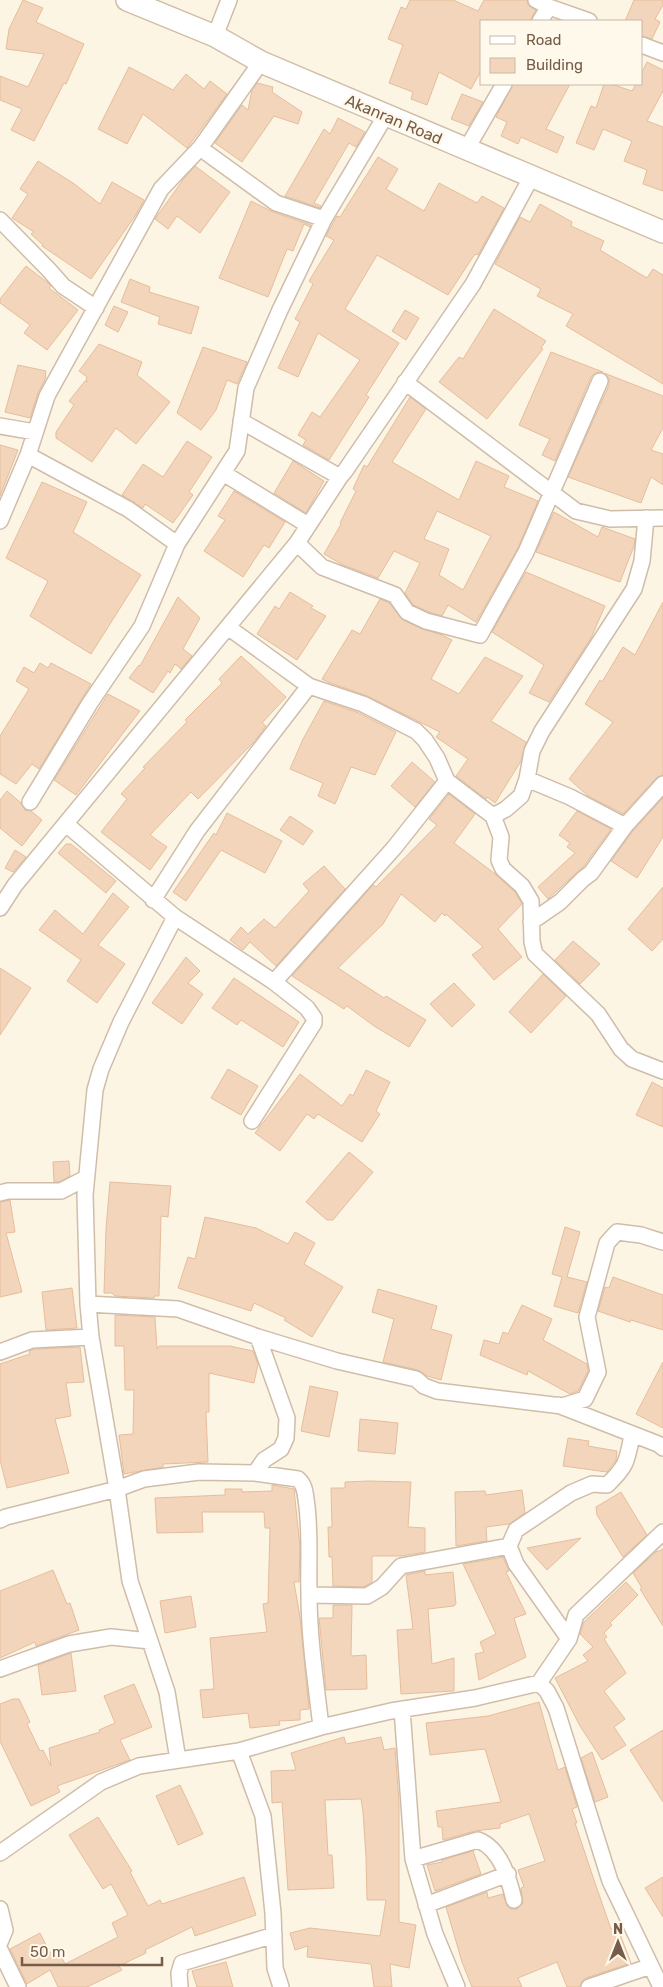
<svg xmlns="http://www.w3.org/2000/svg" width="663" height="1987" viewBox="0 0 663 1987" font-family="Rubik,sans-serif">
<style>
.building{fill:#f3d5bb;stroke:#e6bd9b;fill-rule:evenodd}
.lines{fill:none;stroke-linecap:round;stroke-linejoin:round}
.minor-casing{stroke:#cfbdaa;stroke-width:18}
.secondary-casing{stroke:#d2bea7;stroke-width:24}
.minor{stroke:#fff;stroke-width:15}
.secondary{stroke:#fff;stroke-width:21}
.labels{text-anchor:middle;stroke-width:5;stroke-linejoin:round;paint-order:stroke}
.street-label{font-size:16px;fill:#765c49;stroke:#fff9eb}
</style>
<rect width="100%" height="100%" fill="#fdf5e4"/>
<path class="building" d="M23 0 43 8 36 22 84 44 66 84 64 83 34 141 11 130 22 109 0 100V76L28 87 44 54 6 49 9 29Z
M410 0H453L478 11 484 0H527L528 5 536 10 530 21H482V69L471 89 439 72 427 105 411 99 413 92 389 83 403 45 388 39 401 7 406 9Z
M634 0H663V5L655 19 660 22 652 39 642 36V21H625Z
M647 62 663 70V91L647 121 663 127V191L643 184 647 170 624 161 632 141 603 129 594 150 576 143 591 106 596 108 604 84H611L632 91 636 84H642V72Z
M129 67 173 90 186 74 204 89 210 81 227 94 187 148 143 114 127 144 98 129Z
M257 83 273 87 272 92 302 112 298 124 274 116 242 162 215 143 242 105 248 110 252 90Z
M513 84H570L546 129 564 137 557 153 521 137 518 144 501 136 507 122 496 117Z
M462 94 483 102 469 126 451 119Z
M338 118 365 132 356 147 349 143 314 203 321 206 320 208 285 196 324 129 330 134Z
M378 157 398 169 386 189 424 211 439 183 477 203 482 196 504 208 478 255 476 254 473 257 448 295 377 255 345 309 399 343 366 395 369 397 329 460 303 445 306 440 298 435 312 412 320 417 360 360 318 333 298 377 278 368 300 322 295 319 313 284 309 281 334 240 326 236 337 216 340 217Z
M38 161 73 183 100 204 112 182 144 200 135 216 91 279 42 246 43 245 31 234 34 232 12 218 28 194 20 189Z
M195 166 230 192 200 233 177 216 168 229 155 219 185 177Z
M251 201 273 212 311 225 310 227 304 224 293 251 287 249 268 297 219 278Z
M540 204 572 222 571 226 604 241 600 250 647 278 653 269 663 275V384L566 326 573 314 537 296 541 289 495 264 520 217 530 222Z
M26 266 48 283 51 286 49 288 78 310 47 350 24 333 30 325 0 303V299Z
M130 279 150 287 149 292 199 307 191 334 158 324 160 317 121 302Z
M114 306 128 312 118 332 105 325Z
M494 309 546 341 541 348 543 349 487 419 439 382 459 357 463 359Z
M405 310 419 318 406 340 392 331Z
M99 344 142 362 137 375 170 402 136 444 116 428 92 462 56 438V432L74 405 69 401 85 381 88 382 86 380 87 377 79 371Z
M203 347 247 362 237 384 227 380 216 410 201 430 177 413Z
M551 352 603 372 595 373 591 377 555 461 542 455 550 439 519 425Z
M18 365 46 371 45 380 38 393 30 418 5 412Z
M604 373 663 396V428L651 450 663 454V485L651 477 641 503 568 477 609 385V379Z
M410 397 426 409 392 462 459 500 476 461 509 476 504 487 538 501 518 548 476 622 448 605 442 616 429 612 413 605 405 593 420 563 394 551 378 578 343 565 324 554 341 524 340 523 356 491 353 489 364 465 367 467ZM437 511 491 536 463 590 439 575 449 549 424 539Z
M187 441 212 457 189 492 193 495 173 523 145 504 143 508 122 495 143 464 163 477Z
M0 445 18 450 0 496Z
M293 461 324 481 306 513 274 493Z
M42 482 87 502 73 532 141 575 91 654 30 616 48 581 6 558Z
M234 491 285 522 269 548 264 545 243 577 204 551 225 520 218 516Z
M554 512 598 537 602 527 635 539 634 546 620 582 536 552Z
M526 572 605 606 591 638 549 702 529 693 544 665 492 632Z
M290 592 313 606 311 608 326 616 297 660 257 634 275 606 279 609Z
M178 597 200 618 183 649 192 656 181 669 175 664 170 673 168 671 153 693 129 678 139 665 140 666Z
M380 599 389 603 403 620 422 629 442 635 452 640 431 679 459 694 485 657 523 676 491 721 526 742 521 761 495 803 487 797 486 799 456 776 468 759 436 737 440 732 367 696 328 682 322 679 352 630 360 634Z
M663 602V775L656 778 623 814 588 796 569 779 613 722 585 704 600 680 602 682 623 647 635 655Z
M241 656 286 697 262 723 266 726 253 743 198 799 191 792 150 835 167 847 150 870 101 832 127 799 121 794 145 768 143 767 187 722 185 720 222 683 219 679Z
M40 663 48 668 51 663 91 684 39 769 32 764 16 784 0 774V736L29 689 16 681 24 667 34 673Z
M108 694 140 711 76 795 54 780Z
M324 701 359 713 396 732 375 775 351 767 335 804 318 796 323 783 290 769 303 739Z
M412 762 435 782 415 807 391 786Z
M7 791 21 803 25 810 31 811 42 820 22 846 0 828V800Z
M449 794 475 814 454 843 494 873 515 892 522 904 498 929 522 957 494 980 472 955 483 947 446 914 445 916 442 913 435 922 401 894 383 924 338 968 384 998 386 996 426 1020 409 1047 374 1026 347 1006 344 1009 292 976 373 885 376 887 437 825 429 819Z
M663 798V837L637 878 611 861 632 832Z
M577 811 611 829 584 866 548 899 538 887 575 853 567 847 570 843 559 835Z
M227 813 282 841 265 873 221 850 186 901 173 892 214 833 216 835Z
M290 816 313 831 303 845 280 830Z
M66 844H71L116 881 106 893 58 853Z
M15 850 26 857 13 872 5 868Z
M324 866 345 889 276 966 250 942 243 950 230 940 241 927 248 934 264 919 275 928 309 891 303 884Z
M663 887V939L652 951 628 929Z
M113 893 129 907 98 945 125 964 97 1003 67 981 81 960 39 930 55 910 83 934Z
M573 941 600 964 580 984 555 960Z
M186 957 200 971 188 983 203 994 182 1024 152 1003Z
M0 968 31 988 0 1035Z
M543 974 566 996 531 1033 509 1012Z
M234 978 299 1022 283 1047 241 1020 237 1025 212 1008Z
M454 983 475 1005 452 1027 430 1004Z
M228 1069 258 1086 241 1115 211 1098Z
M366 1070 390 1082 376 1111 380 1114 362 1142 318 1114 314 1119 307 1114 280 1151 255 1133 300 1074 342 1106 350 1094 353 1096Z
M652 1082 663 1088V1127L636 1115Z
M349 1152 373 1172 333 1220H327L306 1202Z
M69 1161 70 1176 59 1182H54L53 1162Z
M110 1182 171 1186 168 1217 161 1216 159 1296H154V1298L115 1296 112 1293H104L106 1229Z
M10 1200 15 1232 6 1233 22 1292 0 1297V1202Z
M205 1217 256 1228 288 1244 295 1232 315 1243 304 1264 343 1287 312 1337 284 1320 286 1318 254 1303 251 1311 178 1288 188 1257 195 1259Z
M565 1227 580 1232 567 1277 587 1282 578 1313 554 1306 562 1277 552 1274Z
M613 1277 663 1295V1330L631 1320 630 1322 598 1311 605 1287 609 1288Z
M72 1288 77 1328 46 1330 42 1292Z
M378 1289 437 1306 431 1329 452 1335 441 1380 427 1376 418 1370 383 1362 394 1319 372 1312Z
M522 1305 552 1319 543 1340 587 1364 588 1371 578 1391 570 1394 528 1371 527 1375 480 1355 484 1340 499 1344 503 1332 508 1334Z
M115 1315 155 1317 157 1349 159 1346H230L253 1351 258 1364 254 1383 209 1373V1412H206L208 1462 163 1464V1467L124 1474 119 1435 133 1434 134 1390H125L124 1346H115Z
M80 1347 84 1382 66 1383 71 1416 55 1419 69 1473 7 1488 0 1460V1364L30 1354 29 1351 34 1349Z
M663 1362V1428L636 1414Z
M310 1386 338 1392 329 1437 301 1431Z
M360 1419 398 1423 395 1454 358 1451Z
M568 1438 589 1441 588 1446 617 1451 616 1460 607 1472 563 1466Z
M368 1481 411 1482 408 1527 425 1528V1552L401 1556H372V1582L364 1587 333 1586 332 1557H329L328 1527H332L331 1488H345V1482Z
M272 1485 294 1489 300 1547 299 1582H294L300 1617 309 1709 300 1710V1720L279 1721 280 1725 250 1728 248 1713 203 1718 200 1690 214 1689 210 1638 267 1632 263 1604 268 1603 270 1528H265L264 1512H202L203 1532 157 1533 155 1498 225 1495V1489H242V1492L272 1491Z
M522 1490 525 1513 509 1524 486 1527 487 1541 456 1546 455 1492 485 1491 486 1495Z
M621 1492 647 1535 623 1557 597 1515 596 1507Z
M581 1538 547 1570 527 1548Z
M663 1549V1626L640 1589 642 1588 633 1573 657 1551V1552Z
M503 1557 509 1571 506 1572 526 1614 514 1618 526 1657 479 1680 475 1654 484 1652 480 1642 496 1634 463 1564Z
M53 1570 67 1604 70 1603 79 1630 36 1646 35 1642 0 1658V1591Z
M425 1571V1575L453 1572 456 1604 454 1606 428 1609 432 1664 454 1658V1691L401 1694 397 1630 413 1629 406 1575Z
M626 1582 638 1595 610 1623 612 1625 604 1633 607 1637 604 1639 626 1673 604 1691 625 1719 614 1727 626 1745 602 1760 580 1726 555 1678 588 1661 583 1655 593 1647 580 1634 584 1622Z
M191 1596 196 1627 165 1633 160 1601Z
M333 1605H352L351 1656 366 1655 367 1689 326 1690 319 1618H333Z
M71 1653 76 1691 42 1695 38 1665Z
M134 1684 152 1727 120 1740 130 1760 57 1786 60 1792 31 1806 0 1741V1704L13 1699H19L30 1722 27 1724 40 1751 43 1750 51 1766 49 1748 100 1732 99 1730 115 1723 104 1696Z
M539 1702 558 1770 565 1767 577 1807 572 1809 577 1823H575L594 1880 611 1929 617 1926 631 1963 586 1978 582 1981 580 1987H567L557 1962 518 1978 522 1987H472L462 1962 446 1907 487 1892 488 1898 503 1894 507 1906 511 1909H517L523 1903 521 1888 524 1887 518 1870 545 1861 529 1814 500 1824V1828L475 1831 443 1840 442 1827H438L436 1811 501 1802 485 1749 430 1755 426 1723 488 1716Z
M663 1730V1802L630 1750Z
M344 1737 346 1744 381 1737 384 1750 395 1748 399 1803V1922L416 1925 409 1968 390 1964 392 1987H374L371 1964 307 1957 308 1946 295 1950 290 1933 310 1928 380 1936 386 1900H367L366 1857 363 1812 361 1799 325 1800 328 1855H332L334 1888 288 1890 282 1802 272 1803 271 1771 296 1770 291 1753Z
M592 1752 608 1797 595 1802 581 1758Z
M180 1785 203 1834 178 1845 156 1796Z
M98 1817 132 1871 130 1872 148 1906 160 1900 162 1904 244 1877 256 1915 195 1936 192 1927 145 1950 146 1953 119 1966 122 1970 87 1987H58L50 1970 27 1984 10 1949 40 1933 50 1953 58 1950 65 1964 118 1937 112 1923 128 1915 111 1884 103 1889 69 1835Z
M473 1851 481 1874 435 1891 427 1865 442 1862V1860Z
M663 1877V1917L645 1888Z
M226 1962 233 1987H197L192 1971Z"/>
<g class="lines">
<defs>
<path id="minor" d="M536 0 549 7 589 21
M540 21 549 7
M215 36 229 0
M642 45 663 53
M200 148 276 203 324 219
M466 150 504 84
M0 220 49 270 63 286 96 308
M405 382 576 511 610 519 663 518
M241 421 340 477
M0 426 35 432
M28 455 128 509 177 544
M223 473 308 525
M0 521 28 455 47 396 161 189 200 148 261 62
M297 543 322 567 395 595 407 612 426 621 480 635 526 552 600 381
M229 628 309 686 363 704 416 731 425 740 437 758 447 781 493 816 501 837 499 860 503 869 522 886 531 901 532 942 535 954 598 1014 621 1049 632 1059 663 1071
M527 779 570 797 625 826
M30 802 90 703 142 626 177 544 237 451 246 388 280 310 324 219 386 115
M493 816 506 809 521 796 527 779 532 751 542 731 634 589 642 561 646 518
M66 824 175 917 274 982 307 1008 314 1018V1023L252 1121
M153 900 197 831 309 686
M0 908 15 885 297 543 340 477 345 471 473 284 532 176
M175 917 121 1022 101 1069 95 1090 85 1195 88 1304 91 1337 117 1489 130 1581 167 1692 178 1760
M531 922 560 902 583 879 591 873 625 826 663 784
M274 982 394 848 447 781
M0 1193 8 1191H61L86 1178
M88 1304 178 1309 258 1337 337 1361 416 1379 424 1386 437 1391 562 1406 585 1399 598 1372 587 1317 607 1243 617 1232 641 1235 663 1242
M0 1352 32 1340 91 1337
M558 1405 658 1444 663 1448
M255 1473 264 1460 281 1449 286 1438 287 1418 258 1337
M0 1520 6 1517 117 1489 144 1479 199 1472 255 1473 298 1479C304 1484 305 1491 306 1499 311 1531 308 1563 309 1594 309 1639 316 1683 321 1727
M309 1595 367 1596 382 1587 401 1566 509 1546
M569 1639 516 1564 509 1546 516 1530 571 1493 592 1484 607 1485C627 1466 627 1461 632 1435
M0 1669 69 1644 111 1637 150 1641
M539 1683 547 1691 556 1708 610 1881 661 1987
M402 1709 413 1859 435 1934 457 1987
M239 1751 263 1816 273 1913 275 1968 281 1987
M0 1853 101 1782 139 1766 239 1751 321 1727 391 1711 475 1698 539 1683 569 1639 576 1615 663 1532
M413 1859 478 1840C501 1849 509 1879 514 1900
M426 1905 508 1874
M0 1909 5 1930 0 1942
M0 1950 18 1987
M180 1987 179 1973 182 1963 274 1935
M589 1987 651 1966"/>
<path id="secondary" d="M127 0 215 36 261 62 663 232"/>
</defs>
<use href="#minor" class="minor-casing"/>
<use href="#secondary" class="secondary-casing"/>
<use href="#minor" class="minor"/>
<use href="#secondary" class="secondary"/>
</g>
<g class="labels">
<g class="street-label">
<text transform="translate(394 119) rotate(23)" y="6">Akanran Road</text>
</g>
</g>
<rect x="480" y="20" width="162" height="65" fill="#fff9eb" stroke="#c8baaa"/>
<rect x="490" y="36" width="25" height="8" fill="#ffffff" stroke="#c8baaa"/>
<text x="526" y="45" font-size="15" fill="#765c49">Road</text>
<rect x="490" y="58" width="25" height="15" fill="#f3d5bb" stroke="#c8baaa"/>
<text x="526" y="70" font-size="15" fill="#765c49">Building</text>
<g transform="translate(618 1942)" stroke="#fff9eb" stroke-width="4" paint-order="stroke">
<path d="M0-4L9 19L0 12L-9 19Z" fill="#765c49"/>
<text y="-8" font-size="14" font-weight="bold" text-anchor="middle" fill="#765c49">N</text>
</g>
<path d="M22 1957v8h140v-8" fill="none" stroke="#765c49" stroke-width="2.5"/>
<text x="30" y="1957" font-size="15" fill="#765c49" stroke="#fff9eb" stroke-width="4" paint-order="stroke">50 m</text>
</svg>
